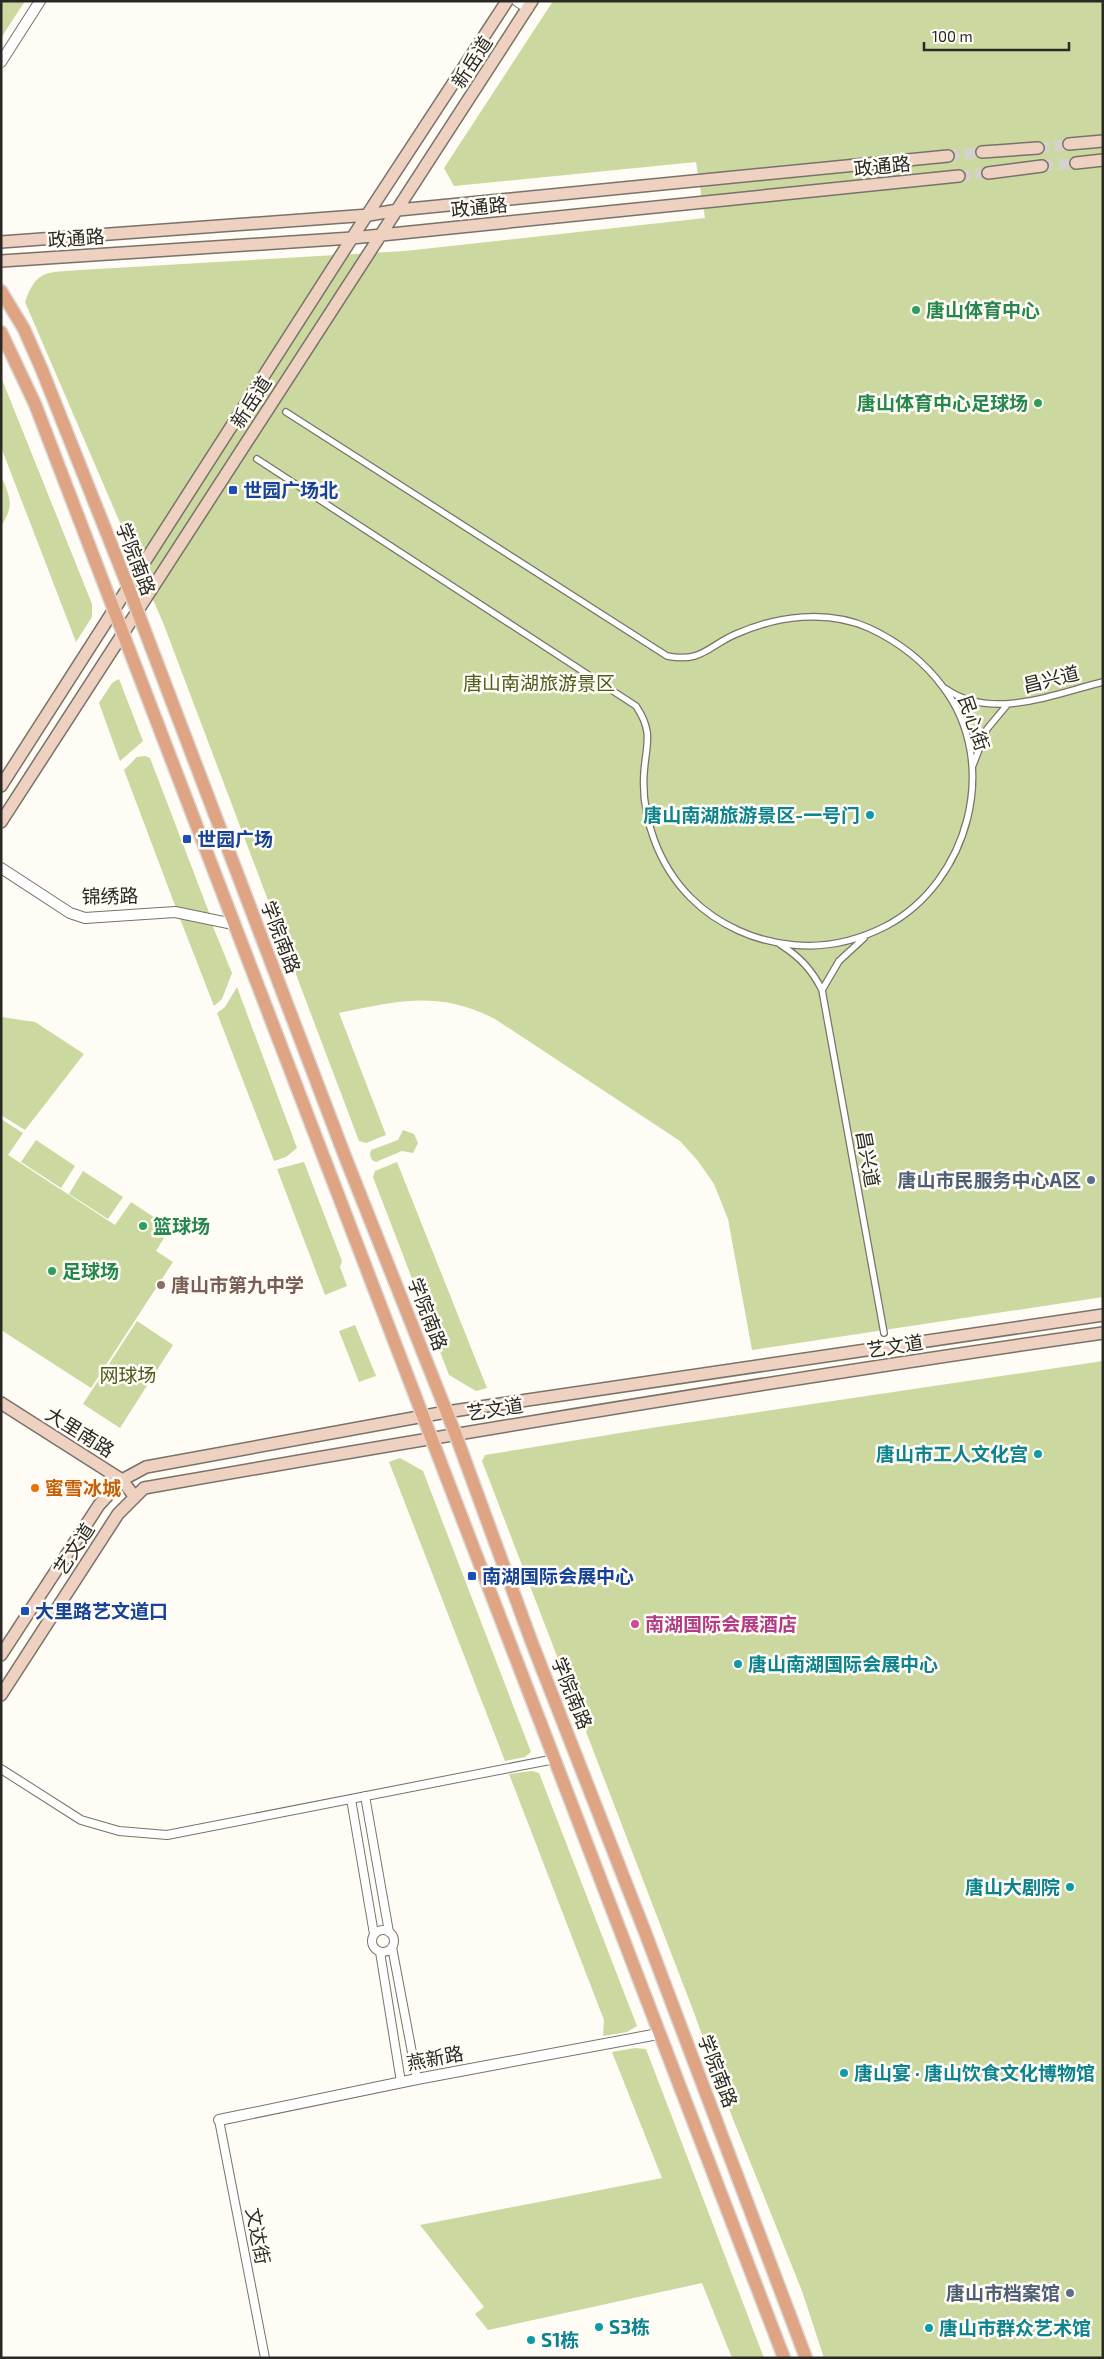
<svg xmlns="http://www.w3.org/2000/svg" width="1104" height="2359" viewBox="0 0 1104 2359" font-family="'Exo 2','Noto Sans SC',sans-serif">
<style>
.green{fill:#cbd8a0}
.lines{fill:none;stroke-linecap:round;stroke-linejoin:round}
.secondary-tunnel{stroke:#d4d2cb;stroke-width:11;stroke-dasharray:11 5.5;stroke-linecap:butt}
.pedestrian-casing{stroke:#77736a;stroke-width:8}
.minor-casing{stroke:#77736a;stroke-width:10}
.tertiary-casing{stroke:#77736a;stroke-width:12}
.secondary-casing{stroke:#77736a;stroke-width:14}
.primary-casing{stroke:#d9d8d8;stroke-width:15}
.pedestrian{stroke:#fff;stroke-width:5.5}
.minor{stroke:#fff;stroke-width:8}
.tertiary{stroke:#fff;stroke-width:10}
.secondary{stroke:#efd1c1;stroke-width:11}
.primary{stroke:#dfa483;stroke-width:12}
.leisure-dot{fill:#2e9e5b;stroke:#fefcf5;stroke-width:2}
.transit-dot{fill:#1a4fb4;stroke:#fefcf5;stroke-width:2}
.culture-dot{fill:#0f9aa8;stroke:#fefcf5;stroke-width:2}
.service-dot{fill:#5c6f8a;stroke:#fefcf5;stroke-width:2}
.education-dot{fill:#8d6e63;stroke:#fefcf5;stroke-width:2}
.food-dot{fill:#e8710a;stroke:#fefcf5;stroke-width:2}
.hotel-dot{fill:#d1479c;stroke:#fefcf5;stroke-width:2}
.labels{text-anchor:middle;stroke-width:5;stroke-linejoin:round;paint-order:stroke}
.street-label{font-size:19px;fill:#2a2824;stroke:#fefcf5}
.leisure-label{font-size:19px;font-weight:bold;fill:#27864d;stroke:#fefcf5;text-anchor:start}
.transit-label{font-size:19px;font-weight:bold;fill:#164399;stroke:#fefcf5;text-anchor:start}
.park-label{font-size:19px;fill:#4f5a1c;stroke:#fefcf5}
.culture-label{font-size:19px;font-weight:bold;fill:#0d838f;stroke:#fefcf5;text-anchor:start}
.service-label{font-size:19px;font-weight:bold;fill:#4e5e75;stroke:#fefcf5;text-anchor:end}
.education-label{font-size:19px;font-weight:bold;fill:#785e54;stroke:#fefcf5;text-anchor:start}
.food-label{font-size:19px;font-weight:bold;fill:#c56008;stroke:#fefcf5;text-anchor:start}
.hotel-label{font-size:19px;font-weight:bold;fill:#b23c85;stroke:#fefcf5;text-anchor:start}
</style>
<rect width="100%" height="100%" fill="#fefcf5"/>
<path class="green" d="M1 1H25L1 38Z
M553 1H1103V1297L752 1350 728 1219 714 1184 698 1161 680 1141 495 1019C438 990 399 1001 339 1013L386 1135 366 1143 359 1141 164 625 25 302C37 268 48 273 80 270L405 251 705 218 696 162 454 186 444 168Z
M1 377 92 604V617L76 642 1 447Z
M1 476C10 497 15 505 1 526Z
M119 679 143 741 120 761 99 703 112 683Z
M145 756 150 758 210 915 176 908 124 770 137 757Z
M179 916 211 922 232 973 222 999 214 1006Z
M237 987 297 1148 286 1157 274 1161 217 1013 225 1007Z
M1 1017 35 1022 84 1054 25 1130 1 1115Z
M1 1119 23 1133 8 1155 115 1225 131 1202 170 1228 156 1251 173 1262 91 1388 1 1330Z
M403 1130 414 1134 418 1143 413 1153 402 1151 376 1162 372 1160 370 1155 371 1150 398 1140Z
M36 1140 75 1166 61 1188 21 1162Z
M304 1162 342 1261 340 1267 347 1286 325 1295 277 1169Z
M397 1162 487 1388 476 1391 449 1375 373 1177 375 1171Z
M83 1171 123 1197 108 1219 69 1194Z
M137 1321 173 1345 120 1428 83 1404Z
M355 1325 376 1376 359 1382 339 1331Z
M1103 1361V2358H824L802 2291 731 2114 693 2010 482 1461 485 1455 651 1428Z
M400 1458 423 1471 531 1752 525 1757 505 1761 389 1462Z
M532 1771 539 1773 637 2026 627 2032 603 2036 604 2020 509 1774Z
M635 2048 646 2049 764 2358H732L702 2283 488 2330 475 2314 484 2307 420 2225 662 2178 612 2052Z"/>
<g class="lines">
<path class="secondary-tunnel" d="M1038 148 1069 144
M948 156 982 152
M1042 166 1076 163
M959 176 988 173"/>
<defs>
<path id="pedestrian" d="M257 459 636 706C654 733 646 744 644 773 641 818 659 866 691 898 718 925 756 942 794 945 827 948 857 941 886 926 969 882 1001 763 943 687 923 660 899 642 869 628 827 609 777 616 736 634 708 646 702 663 667 656L286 412
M946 689C992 721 1054 694 1103 682
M973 765 987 729 1007 705
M781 945C800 957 812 970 822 990L884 1333
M822 990 839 961 864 938"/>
<path id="minor" d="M1 1769 81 1820 119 1831 167 1835 555 1759
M365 1796 389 1932
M351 1799 374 1934
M372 1941a11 11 0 1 1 22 0a11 11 0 1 1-22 0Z
M392 1947 417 2079
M380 1952 401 2082
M219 2120 265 2358"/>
<path id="tertiary" d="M517 1 528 8
M1 62 40 1
M1 868 70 913 85 918 175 912 233 924
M219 2120 417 2079 658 2034"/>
<path id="secondary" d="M1069 144 1103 141
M982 152 1038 148
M1076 163 1103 160
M988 173 1042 166
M1 242 369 215 398 210 948 156
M1 261 352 238 959 176
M1 786 352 238 507 1
M1 822 532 1
M1 1403 122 1480 134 1496
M1 1655 99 1505 122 1480 146 1467 446 1412 1103 1315
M1 1695 118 1514 144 1488C463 1432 782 1379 1103 1333"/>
<path id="primary" d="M1 291 24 329 42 370 129 589 346 1159 455 1433 532 1643 645 1932 806 2358
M1 332 35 404 784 2358"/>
</defs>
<use href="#pedestrian" class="pedestrian-casing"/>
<use href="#minor" class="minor-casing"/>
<use href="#tertiary" class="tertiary-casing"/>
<use href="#secondary" class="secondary-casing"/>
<use href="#primary" class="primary-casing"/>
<use href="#pedestrian" class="pedestrian"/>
<use href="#minor" class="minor"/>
<use href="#tertiary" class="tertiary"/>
<use href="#secondary" class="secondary"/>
<use href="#primary" class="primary"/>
</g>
<g class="leisure-dot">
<circle cx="916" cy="310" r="5"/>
<circle cx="1038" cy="403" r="5"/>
<circle cx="143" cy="1226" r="5"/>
<circle cx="52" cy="1271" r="5"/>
</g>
<g class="transit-dot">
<rect x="228" y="485" width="10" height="10" rx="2.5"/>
<rect x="182" y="834" width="10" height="10" rx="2.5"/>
<rect x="467" y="1571" width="10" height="10" rx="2.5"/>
<rect x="20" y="1606" width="10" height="10" rx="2.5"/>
</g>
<g class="culture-dot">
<circle cx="870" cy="815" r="5"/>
<circle cx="1038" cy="1454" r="5"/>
<circle cx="738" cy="1664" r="5"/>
<circle cx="1070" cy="1887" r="5"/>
<circle cx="844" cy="2073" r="5"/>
<circle cx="599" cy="2327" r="5"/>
<circle cx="929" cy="2328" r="5"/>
<circle cx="531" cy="2340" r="5"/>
</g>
<g class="service-dot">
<circle cx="1091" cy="1180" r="5"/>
<circle cx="1070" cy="2293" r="5"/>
</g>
<circle class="education-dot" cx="161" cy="1285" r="5"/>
<circle class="food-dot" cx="35" cy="1488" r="5"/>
<circle class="hotel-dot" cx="635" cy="1624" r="5"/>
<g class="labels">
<g class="street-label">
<text transform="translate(472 62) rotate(-57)" y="7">新岳道</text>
<text transform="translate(882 166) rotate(-6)" y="7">政通路</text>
<text transform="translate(479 207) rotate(-6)" y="7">政通路</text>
<text transform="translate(76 238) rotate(-4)" y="7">政通路</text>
<text transform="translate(251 402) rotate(-57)" y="7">新岳道</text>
<text transform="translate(136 559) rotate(69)" y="7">学院南路</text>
<text transform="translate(1051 679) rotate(-14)" y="7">昌兴道</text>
<text transform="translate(974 723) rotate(71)" y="7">民心街</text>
<text transform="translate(110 896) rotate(-1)" y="7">锦绣路</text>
<text transform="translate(281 937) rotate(69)" y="7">学院南路</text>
<text transform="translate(868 1159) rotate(80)" y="7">昌兴道</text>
<text transform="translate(428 1314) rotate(69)" y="7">学院南路</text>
<text transform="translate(895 1346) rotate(-9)" y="7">艺文道</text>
<text transform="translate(495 1409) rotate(-9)" y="7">艺文道</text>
<text transform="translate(80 1432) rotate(32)" y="7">大里南路</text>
<text transform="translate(74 1549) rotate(-57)" y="7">艺文道</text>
<text transform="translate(572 1693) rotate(68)" y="7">学院南路</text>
<text transform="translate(435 2058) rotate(-11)" y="7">燕新路</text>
<text transform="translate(718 2071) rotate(69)" y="7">学院南路</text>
<text transform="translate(258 2236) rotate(79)" y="7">文达街</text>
</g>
<g class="leisure-label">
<text x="926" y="317">唐山体育中心</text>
<text x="1028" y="410" text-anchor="end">唐山体育中心足球场</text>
<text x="153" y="1233">篮球场</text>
<text x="62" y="1278">足球场</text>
</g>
<g class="transit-label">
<text x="243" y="497">世园广场北</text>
<text x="197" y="846">世园广场</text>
<text x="482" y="1583">南湖国际会展中心</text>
<text x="35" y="1618">大里路艺文道口</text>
</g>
<g class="park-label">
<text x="539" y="690">唐山南湖旅游景区</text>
<text x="128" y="1382">网球场</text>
</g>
<g class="culture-label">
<text x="860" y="822" text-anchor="end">唐山南湖旅游景区-一号门</text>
<text x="1028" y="1461" text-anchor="end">唐山市工人文化宫</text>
<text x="748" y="1671">唐山南湖国际会展中心</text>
<text x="1060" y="1894" text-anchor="end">唐山大剧院</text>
<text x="854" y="2080">唐山宴 · 唐山饮食文化博物馆</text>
<text x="609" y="2334">S3栋</text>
<text x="939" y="2335">唐山市群众艺术馆</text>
<text x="541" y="2347">S1栋</text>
</g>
<g class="service-label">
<text x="1081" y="1187">唐山市民服务中心A区</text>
<text x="1060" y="2300">唐山市档案馆</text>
</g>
<g class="education-label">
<text x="171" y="1292">唐山市第九中学</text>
</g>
<g class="food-label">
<text x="45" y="1495">蜜雪冰城</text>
</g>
<g class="hotel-label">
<text x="645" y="1631">南湖国际会展酒店</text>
</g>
</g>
<rect width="1104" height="2359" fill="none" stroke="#2a2824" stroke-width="5"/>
<path d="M924 42v8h145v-8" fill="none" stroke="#2a2824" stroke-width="2.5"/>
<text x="932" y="42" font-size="15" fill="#2a2824" stroke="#fefcf5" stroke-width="4" paint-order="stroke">100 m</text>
</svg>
